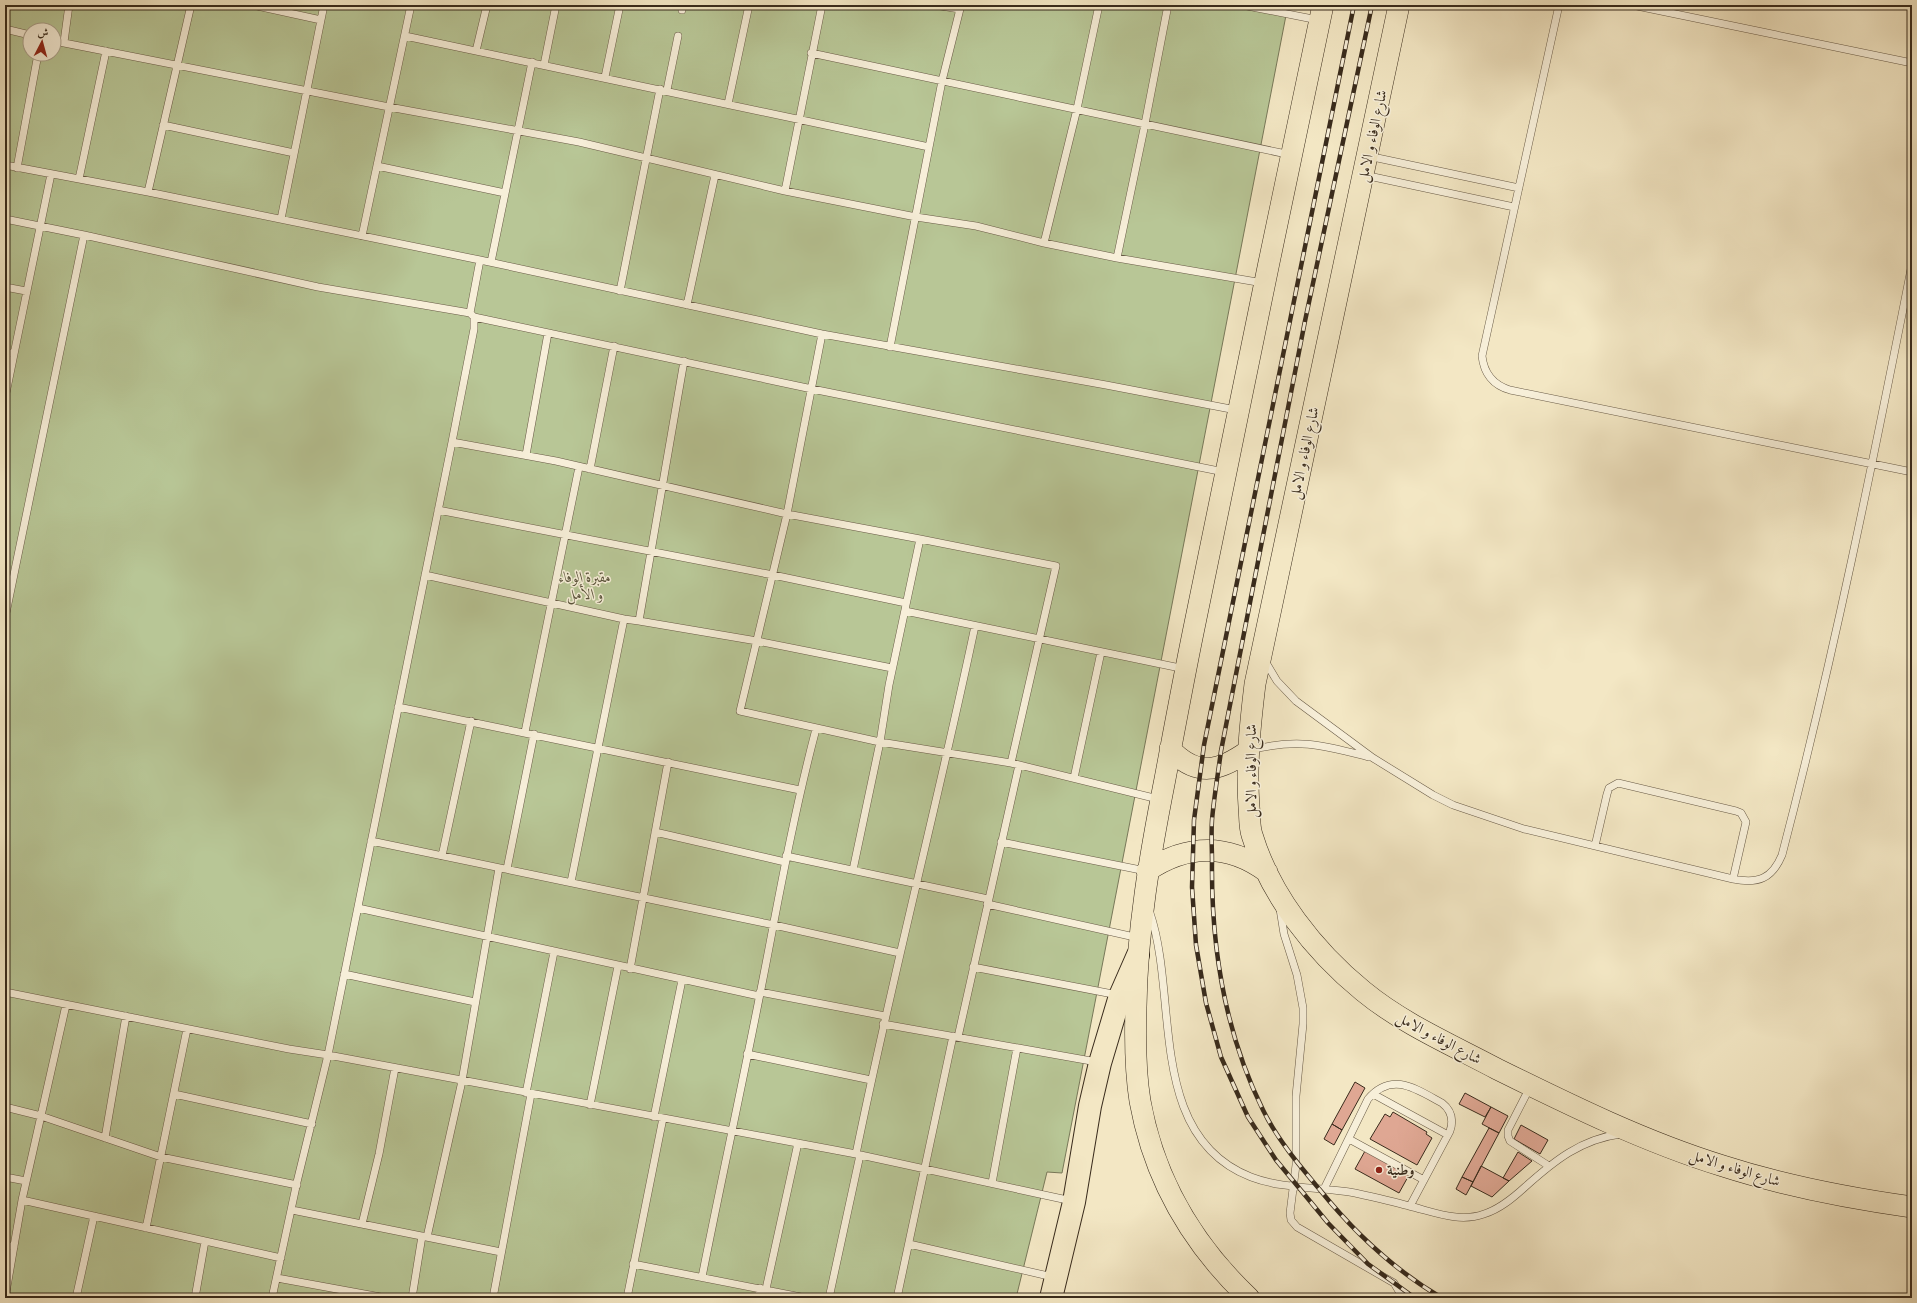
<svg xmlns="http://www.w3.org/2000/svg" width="1917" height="1303" viewBox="0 0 1917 1303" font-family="Alegreya,Amiri,serif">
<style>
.green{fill:#b8c696;stroke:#787859;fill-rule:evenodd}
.building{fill:#dfa793;stroke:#392b1c}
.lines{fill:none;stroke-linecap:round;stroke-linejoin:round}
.service-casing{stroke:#685a46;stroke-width:8}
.primary-casing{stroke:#392b1c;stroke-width:22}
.trunk-casing{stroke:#392b1c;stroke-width:24}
.service{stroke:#f7efd9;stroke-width:7}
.primary{stroke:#f3e7c4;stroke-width:21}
.trunk{stroke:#f3e7c4;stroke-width:22}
.rail-casing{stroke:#392b1c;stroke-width:4.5}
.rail{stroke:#f7efd9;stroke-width:3;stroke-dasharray:9;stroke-linecap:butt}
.poi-dot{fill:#8f2418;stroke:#f7efd9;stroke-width:1.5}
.labels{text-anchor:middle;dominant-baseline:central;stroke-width:3;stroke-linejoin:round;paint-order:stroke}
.street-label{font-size:15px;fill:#392b1c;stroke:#f7efd9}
.park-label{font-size:15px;font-style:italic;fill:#59523a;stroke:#f7efd9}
.poi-label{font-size:15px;font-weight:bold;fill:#392b1c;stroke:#f7efd9;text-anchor:start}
</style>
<rect width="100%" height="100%" fill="#f3e7c4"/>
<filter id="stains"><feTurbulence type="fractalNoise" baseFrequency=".005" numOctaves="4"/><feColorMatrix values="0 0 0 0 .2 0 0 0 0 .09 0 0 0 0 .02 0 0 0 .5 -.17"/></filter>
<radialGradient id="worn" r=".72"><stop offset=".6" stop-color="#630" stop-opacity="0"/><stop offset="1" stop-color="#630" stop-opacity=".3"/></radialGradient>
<path class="green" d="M5,5H1288L1062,1173L1047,1172L1016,1298H5ZM30,30H54V54H30Z"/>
<path class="building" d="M1355,1082L1365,1088L1342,1130L1332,1124Z
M1465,1093L1491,1107L1485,1117L1459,1104Z
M1491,1107L1508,1116L1499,1133L1482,1124Z
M1393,1112L1427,1132L1426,1134L1432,1138L1417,1165L1370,1139L1385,1114L1390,1117Z
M1332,1124L1342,1130L1334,1145L1324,1139Z
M1521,1125L1548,1140L1540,1154L1514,1139Z
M1489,1128L1499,1133L1473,1182L1462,1177Z
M1365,1151L1409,1175L1399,1193L1355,1169Z
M1518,1152L1532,1161L1509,1181L1503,1178Z
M1481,1166L1509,1181L1492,1197L1471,1186Z
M1462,1177L1473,1182L1466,1195L1456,1189Z"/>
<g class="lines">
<g class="service-casing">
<path id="service" d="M252,5L321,20
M1242,5L1318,20
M1559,5L1482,356C1484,374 1493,385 1510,390L1912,472
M1632,5L1912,63
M682,10L683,5
M5,29L30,35
M405,36L929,147
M54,41L389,107L579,142L785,191L916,217L976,226L1044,243L1117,258L1263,283
M64,42L69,5
M476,51L487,5
M811,53L1291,155
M544,65L556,5
M605,77L620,5
M667,90L678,36
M728,104L749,5
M163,125L294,153
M1368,156L1519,188
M5,165L148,192L480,260L822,334L1106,385L1236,410
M377,166L505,193
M17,168L38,54
M1364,175L1514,207
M79,179L106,51
M785,191L822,5
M148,192L191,5
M5,219L84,235L5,618
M281,219L324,5
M84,235L318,287L470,313
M362,236L411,5
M1044,243L1077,109L1099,5
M1117,258L1145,124L1168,5
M491,262L532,62
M5,287L26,291
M620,291L660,89
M687,305L715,175
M474,317L812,389L1224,472
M822,334L787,514L920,539L889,685L880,742L1011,763L1158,799
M890,347L942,81L960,9L934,5
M5,352L14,354
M5,398L51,174
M452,442L556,461L787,514L740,711L880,742L853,870
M526,455L548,333
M590,469L614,346
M438,510L773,575L906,603
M920,539L1056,566L1011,763
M425,575L624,619
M905,611L1185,669
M639,621L757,641L892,668
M1265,661L1277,681L1296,701L1373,758L1433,795L1453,805L1524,829L1733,879C1758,884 1772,879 1782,855C1833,660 1873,462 1912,264
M398,707L800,790
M525,732L579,467
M1250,750C1299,738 1322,745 1369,757
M1074,778L1101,652
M655,832L785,862
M371,841L774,925L900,953
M1001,842L1146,871
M1595,846L1607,794L1609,788L1618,783L1736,811L1741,813L1746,822L1733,879
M442,856L471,721
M786,856L988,899
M507,869L534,734
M571,882L624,619L639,621L684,361
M987,904L1139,938
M358,908L759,996
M1280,909L1284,934L1297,975L1303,1008V1024L1296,1096V1165L1290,1213L1291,1220L1297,1227L1394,1283L1403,1298
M1150,913C1179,998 1146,1136 1251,1177C1282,1189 1321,1187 1355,1193C1373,1197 1391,1201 1409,1206C1434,1212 1459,1223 1484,1214C1500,1209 1513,1198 1525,1187C1554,1161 1581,1139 1621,1134
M973,967L1118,995
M630,969L668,762
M344,974L475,1002
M5,992L289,1049L328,1055L856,1154L1072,1201
M760,992L885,1016
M883,1024L1097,1062
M958,1037L1019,765
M747,1054L871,1080
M1530,1087L1508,1130V1136L1510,1141L1549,1166
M526,1093L554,952
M174,1094L312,1124
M1373,1094L1448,1135
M590,1105L618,966
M5,1107L41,1116L161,1157L297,1185
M654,1117L682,980
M105,1138L126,1016
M1349,1139L1424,1180
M856,1154C892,977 938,802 975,626
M5,1177L26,1181
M992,1183L1017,1048
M1324,1189L1368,1099C1392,1071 1416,1089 1442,1103C1451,1110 1454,1119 1450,1131L1410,1206
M22,1200L66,1005
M292,1210L501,1252
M362,1224L379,1154L395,1068
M146,1228L187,1029
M427,1237L462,1081L499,868
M909,1244L1053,1277
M5,1245L14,1247
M633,1264L806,1298
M702,1277C724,1167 748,1058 769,948C783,874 797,801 816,729
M277,1278L386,1298
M766,1289L798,1143
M5,1298L22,1200L281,1258
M76,1298L94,1216
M195,1298L205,1241
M272,1298L297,1182L328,1055L452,442L474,329V317L470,313L480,260
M412,1298L422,1236
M493,1298L531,1094
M627,1298L663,1118
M758,1298L760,1288
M829,1298L860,1155
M897,1298L953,1036"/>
</g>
<g class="primary-casing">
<path id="primary" d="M1399,5L1255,684C1250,725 1246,765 1249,807C1250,816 1249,826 1252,835C1270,895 1314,951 1363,991C1403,1024 1452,1045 1497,1069C1570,1105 1645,1142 1723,1166C1785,1186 1848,1198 1912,1207
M1170,749C1197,778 1220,771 1248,751
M1147,871C1187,844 1228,843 1267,872
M1249,1298C1192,1244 1154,1179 1140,1101C1135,1070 1135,1038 1136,1007C1137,930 1150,855 1165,779C1174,731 1183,682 1193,633C1235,424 1279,214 1323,5"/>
</g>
<g class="trunk-casing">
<path id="trunk" d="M1051,1298L1074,1202L1090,1106L1100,1063L1120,996L1138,955"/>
</g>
<use href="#service" class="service"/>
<use href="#primary" class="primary"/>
<use href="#trunk" class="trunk"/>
<g class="rail-casing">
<path id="rail" d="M1354,5L1204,745L1194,820L1192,887L1196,945L1206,1003L1221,1057L1248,1117L1276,1160L1328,1223L1368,1264L1415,1298
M1372,5L1305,321L1221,751C1218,774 1214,797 1212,820C1211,834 1212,848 1212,861C1211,947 1225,1033 1263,1110C1277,1139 1299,1165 1320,1190C1354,1232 1394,1270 1442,1298"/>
</g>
<use href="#rail" class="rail"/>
</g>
<circle class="poi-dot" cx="1379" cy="1170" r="4"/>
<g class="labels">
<g class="street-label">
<text transform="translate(1372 136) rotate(-78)">شارع الوفاء و الامل</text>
<text transform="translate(1304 453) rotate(-78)">شارع الوفاء و الامل</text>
<text transform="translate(1251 771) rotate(-90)">شارع الوفاء و الامل</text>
<text transform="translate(1439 1038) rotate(28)">شارع الوفاء و الامل</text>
<text transform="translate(1735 1168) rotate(17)">شارع الوفاء و الامل</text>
</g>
<g class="park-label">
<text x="585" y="577">مقبرة الوفاء<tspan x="585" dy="17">و الأمل</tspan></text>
</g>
<g class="poi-label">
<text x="1387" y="1170">وطنية</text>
</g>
</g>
<rect width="1917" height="1303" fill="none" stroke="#f3e7c4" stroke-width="20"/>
<rect x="6" y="6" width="1905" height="1291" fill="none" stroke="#392b1c" stroke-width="2"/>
<rect x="10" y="10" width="1897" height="1283" fill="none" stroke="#392b1c"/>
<g transform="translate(42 42) rotate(6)"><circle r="19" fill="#f7efd9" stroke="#aba18d"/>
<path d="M0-3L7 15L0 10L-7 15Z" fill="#8f2418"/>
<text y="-6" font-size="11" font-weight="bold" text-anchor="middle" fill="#392b1c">ش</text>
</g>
<rect width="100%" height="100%" filter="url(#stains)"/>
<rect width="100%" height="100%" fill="url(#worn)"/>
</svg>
